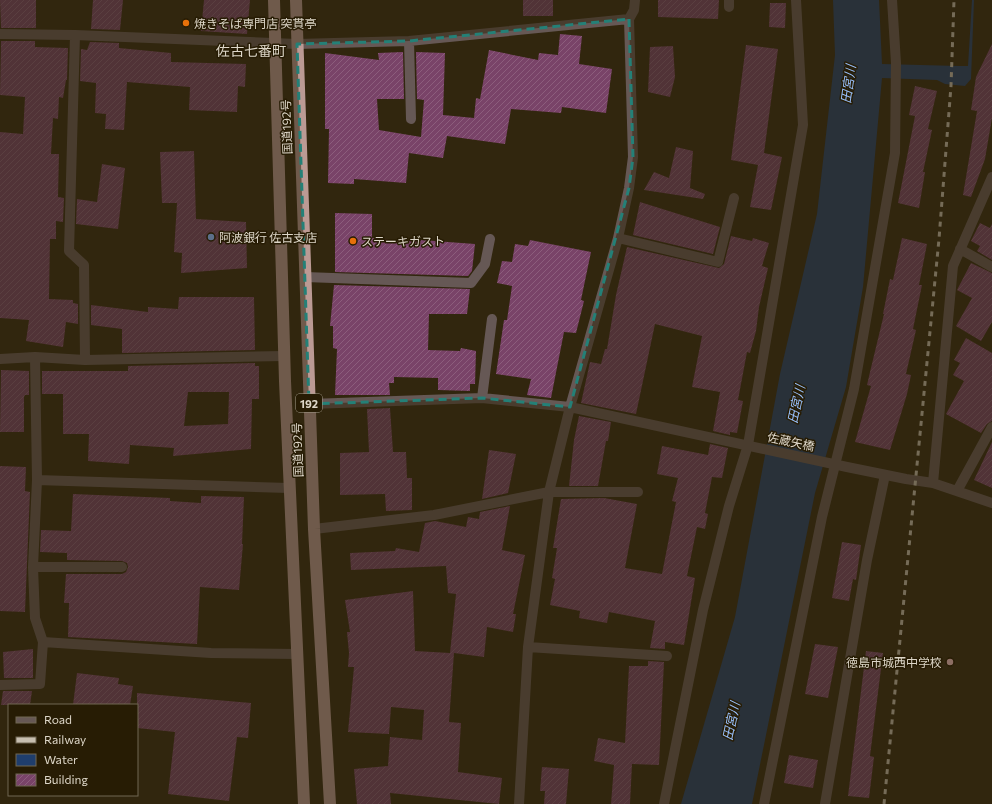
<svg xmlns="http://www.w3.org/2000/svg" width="992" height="804" viewBox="0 0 992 804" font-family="Commissioner,'Noto Sans JP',sans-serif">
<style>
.water{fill:#1f3e6d}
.building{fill:url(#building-hatch);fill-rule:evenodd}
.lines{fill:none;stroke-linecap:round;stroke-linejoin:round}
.minor{stroke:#665855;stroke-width:10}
.highway{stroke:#bb9a94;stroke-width:12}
.rail{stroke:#c7bfb0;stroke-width:3;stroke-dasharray:5 5;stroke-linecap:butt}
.marked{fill:none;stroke:#248077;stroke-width:3;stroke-dasharray:8 5;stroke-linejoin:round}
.food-dot{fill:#e8710a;stroke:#271c04;stroke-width:1.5}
.service-dot{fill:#5c6f8a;stroke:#271c04;stroke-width:1.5}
.education-dot{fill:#8d6e63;stroke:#271c04;stroke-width:1.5}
.labels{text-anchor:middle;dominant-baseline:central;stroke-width:3;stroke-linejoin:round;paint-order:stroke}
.shield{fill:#271c04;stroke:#a69e8d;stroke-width:1}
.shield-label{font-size:11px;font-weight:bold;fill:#ddd6c8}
.poi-label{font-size:12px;fill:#ddd6c8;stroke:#271c04;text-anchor:start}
.street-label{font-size:12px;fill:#ddd6c8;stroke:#271c04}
.water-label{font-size:13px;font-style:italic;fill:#98c0fc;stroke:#271c04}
.quarter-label{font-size:14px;fill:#ddd6c8;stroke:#271c04}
</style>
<defs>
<pattern id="building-hatch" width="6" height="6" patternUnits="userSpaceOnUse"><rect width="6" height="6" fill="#794368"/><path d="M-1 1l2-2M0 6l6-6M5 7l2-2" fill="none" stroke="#8c5d7c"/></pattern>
</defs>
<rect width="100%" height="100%" fill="#31260e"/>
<path class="water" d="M833,0H879L882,64L959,66H968L972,0H974L971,79L965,86L945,84L937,80L882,78L863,287L846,387L815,493L752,804H681L735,617L780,374L817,214L835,55Z"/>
<path class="building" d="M0,0H36V28H1Z
M93,0H123L120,30L91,29Z
M204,0H250L247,34L201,31Z
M523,0H553V16H523Z
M658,0H719L718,19L658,17Z
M770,3H786L785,28L769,27Z
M560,34L582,36L579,64L612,69L606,113L562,107L561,113L511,109L505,144L447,136L443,158L409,153L406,183L354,179V184L328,183L329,129H325V53L379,60L378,53L403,52L404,99H377L379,130L421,137L424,100L417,99L416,52L445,53L443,115L474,118L476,98L480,99L489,50L538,60L539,53L558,55Z
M1,41H35V47L68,48L67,80H66L63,98L59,97L58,119L53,118L51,154H59L58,197L64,198L63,222L56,221V239H50L49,299L73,300V303L78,304V324L66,322L63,347L26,341L29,320L0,318V132L23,134L25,97L0,95Z
M90,42L119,43V48L171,53V62L246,64L245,87L238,86L237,112L189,110L190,87L127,82L124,130L105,129L106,114L95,113L96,83L80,81L81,49L87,50Z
M992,44V118L985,159L971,197L963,195L977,111L971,110L976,77Z
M746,45L778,49L764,153L782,157L771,210L750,207L758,165L731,160Z
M673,46L675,77L670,97L648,92L650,47Z
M915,86L937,91L928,129L932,130L923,172H925L919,208L898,203L915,116L909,115Z
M676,147L693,151L690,188L705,194L703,199L644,190L654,172L669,178Z
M194,151L196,219L246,222L247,268L181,273L182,253L174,252L177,203H162L160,152Z
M102,164L125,168L118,229L76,224L77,199L97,202Z
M640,202L720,227L713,254L633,235Z
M335,213L372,214V238L406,242V240L421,241V240L475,244L472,271L468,276L335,272Z
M980,223L990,228L992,224V260L977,251L980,246L971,241Z
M731,236L752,241L753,238L769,243L762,266L768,268L759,307L756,331L750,353L747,352L738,400L743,401L737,433L730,432V435L713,431L720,392L692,387L702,336L655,324L636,414L581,403L590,362L601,364L605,349H607L616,295L627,247L719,268L724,264Z
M902,238L927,244L919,285H922L913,329L916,330L906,374L911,375L907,394L890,450L855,442L871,386L867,385L870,372L884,314H883L890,279L893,280Z
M530,240L591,252L581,300L584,301L576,333L564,332L551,398L527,395L531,379L496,374L504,320H507L512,286L497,283L502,261L512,262L515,244L528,246Z
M971,263L992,273V322L981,341L956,326L972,298L957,290Z
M334,285L470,289L467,314H429L428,350L460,351L461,348L476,351L475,384H470V391L438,390V378L394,377V383H389L390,395H335L337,349L333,348V326H330Z
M179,297H254L255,350L122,353V329L91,325V305L148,312V307L178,309Z
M966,338L992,353V421L987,424L981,433L946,414L964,381L953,375L960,363L954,360Z
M255,363V366H259V399H252L251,449L173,456L174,448L130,445L129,464L88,461L89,434H63V394H42V371H128V366ZM188,392H229L228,424L184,426Z
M1,370L29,371V395H25L24,397V432H0Z
M390,408L393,452H406L407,478H412V510L386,511L385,494L340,495V453L369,452L367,409Z
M579,416L611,422L608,441H606L598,486H569L574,440Z
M992,442V488L974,480Z
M710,444L728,448L722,478L712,477L705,513L708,514L705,529L697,527L687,576L695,578L684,645L665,642V649L650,648L655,621L609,612L607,623L579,618L580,611L550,605L555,579L552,578L557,548H553L561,499L604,498L637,504L625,568L662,574L676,502L672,501L678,478L657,474L662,446L708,455Z
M489,450L516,454L508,493L482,499Z
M0,466L26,467L25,491L30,492L25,612L0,611Z
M73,494L170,498V501L201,503V496L244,497L242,544H243L239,590L200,587L197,644L68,637L69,603H64L66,574H122L126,572L128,567L127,563L122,561L67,560V553L40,552L41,530L71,531Z
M510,506L502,550L525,555L513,614H516L513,632L487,627L484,657L454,653L449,722L461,723L458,772L502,778L499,804L390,793L391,804H357L354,769L388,766L390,737L422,740L424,710L391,707L389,734L348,732L354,667H348L349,653L347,632H350L345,600L413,591L415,651L450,653L456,594L448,593L446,566L351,570L350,553L395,551L396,548L419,552L425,523L435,521L466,527L468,517L479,519L480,512Z
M842,542L861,545L856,580L853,579L849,601L832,598Z
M815,644L838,647L828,698L805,694Z
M33,649V678H4L3,652Z
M866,651L883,653L870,756L874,757L869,798L848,796Z
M648,661L664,662L659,765L632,764L630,804H611L614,765L594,761L598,738L625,743L629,666H648Z
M77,673L119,678L118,684L133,686L130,705H73Z
M3,691H32L30,705H1Z
M137,693L251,703L248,738L237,737L229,801L168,794L175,732L137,728Z
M789,755L818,760L813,788L784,783Z
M542,767L569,769L566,804H544L545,791H540Z"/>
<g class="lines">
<path class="minor" d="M729,7V0
M0,34L75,35L297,44L409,41L629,19
M75,35L69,251L84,265L85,360
M409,41L411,119
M618,238L718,262L734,198
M960,249L992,267
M305,277L471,283L485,264L490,239
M35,357L37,480L33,567L35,618L43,642
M0,359L35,357L85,360L284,356
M482,398L492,319
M310,404L482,398L570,407L847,467L906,479L933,483L992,503
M37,480L289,488
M933,483L953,266L992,177
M957,491L992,427
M314,529L434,515L549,492H638
M33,567H122
M528,647L667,656
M0,685L40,684L43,642L211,653L297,654
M519,804L528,647L549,492L570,407L618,238L629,188L633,157L629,19L634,10L635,0
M664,804L703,610L729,506L748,445L803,125L796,0
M764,804L822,517L854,389L895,153L896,63L892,0
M825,804L867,560L885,475"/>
<path class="highway" d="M274,0L285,381L304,804
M296,0L314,529L330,804"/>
<path class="rail" d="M884,804L939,239L951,86L954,0"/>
</g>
<path d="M0 0H992V804H0ZM629,19L633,157L629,188L570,407L482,398L309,404L297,44L409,41Z" fill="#31260e" fill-opacity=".55" fill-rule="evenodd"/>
<path class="marked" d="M629,19L633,157L629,188L570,407L482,398L309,404L297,44L409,41Z"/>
<g class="food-dot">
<circle cx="186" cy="23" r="4"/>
<circle cx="353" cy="241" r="4"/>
</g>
<circle class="service-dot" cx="211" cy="237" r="4"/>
<circle class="education-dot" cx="950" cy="662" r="4"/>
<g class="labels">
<rect class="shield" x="296" y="394" width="26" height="18" rx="3"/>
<g class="shield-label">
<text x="309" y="403">192</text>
</g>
<g class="poi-label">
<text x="194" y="23">焼きそば専門店 突貫亭</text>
<text x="219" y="237">阿波銀行 佐古支店</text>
<text x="361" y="241">ステーキガスト</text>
<text x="942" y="662" text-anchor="end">徳島市城西中学校</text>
</g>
<g class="street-label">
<text transform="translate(286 127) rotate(-92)">国道192号</text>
<text transform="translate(791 441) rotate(12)">佐蔵矢橋</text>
<text transform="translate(297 450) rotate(-92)">国道192号</text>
</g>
<g class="water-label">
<text transform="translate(848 84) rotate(-82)">田宮川</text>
<text transform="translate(796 404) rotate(-78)">田宮川</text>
<text transform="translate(731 721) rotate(-78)">田宮川</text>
</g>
<g class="quarter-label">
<text x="251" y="50">佐古七番町</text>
</g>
</g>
<rect x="8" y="704" width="130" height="92" fill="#271c04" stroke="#706652"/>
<rect x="16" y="717" width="20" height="6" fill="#665855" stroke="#706652"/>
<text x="44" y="724" font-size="12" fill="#ddd6c8">Road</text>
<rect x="16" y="737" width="20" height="6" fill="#c7bfb0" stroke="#706652"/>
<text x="44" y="744" font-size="12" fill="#ddd6c8">Railway</text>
<rect x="16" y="754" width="20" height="12" fill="#1f3e6d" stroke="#706652"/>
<text x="44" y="764" font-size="12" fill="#ddd6c8">Water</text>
<rect x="16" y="774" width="20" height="12" fill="url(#building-hatch)" stroke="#706652"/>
<text x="44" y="784" font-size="12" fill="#ddd6c8">Building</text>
</svg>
